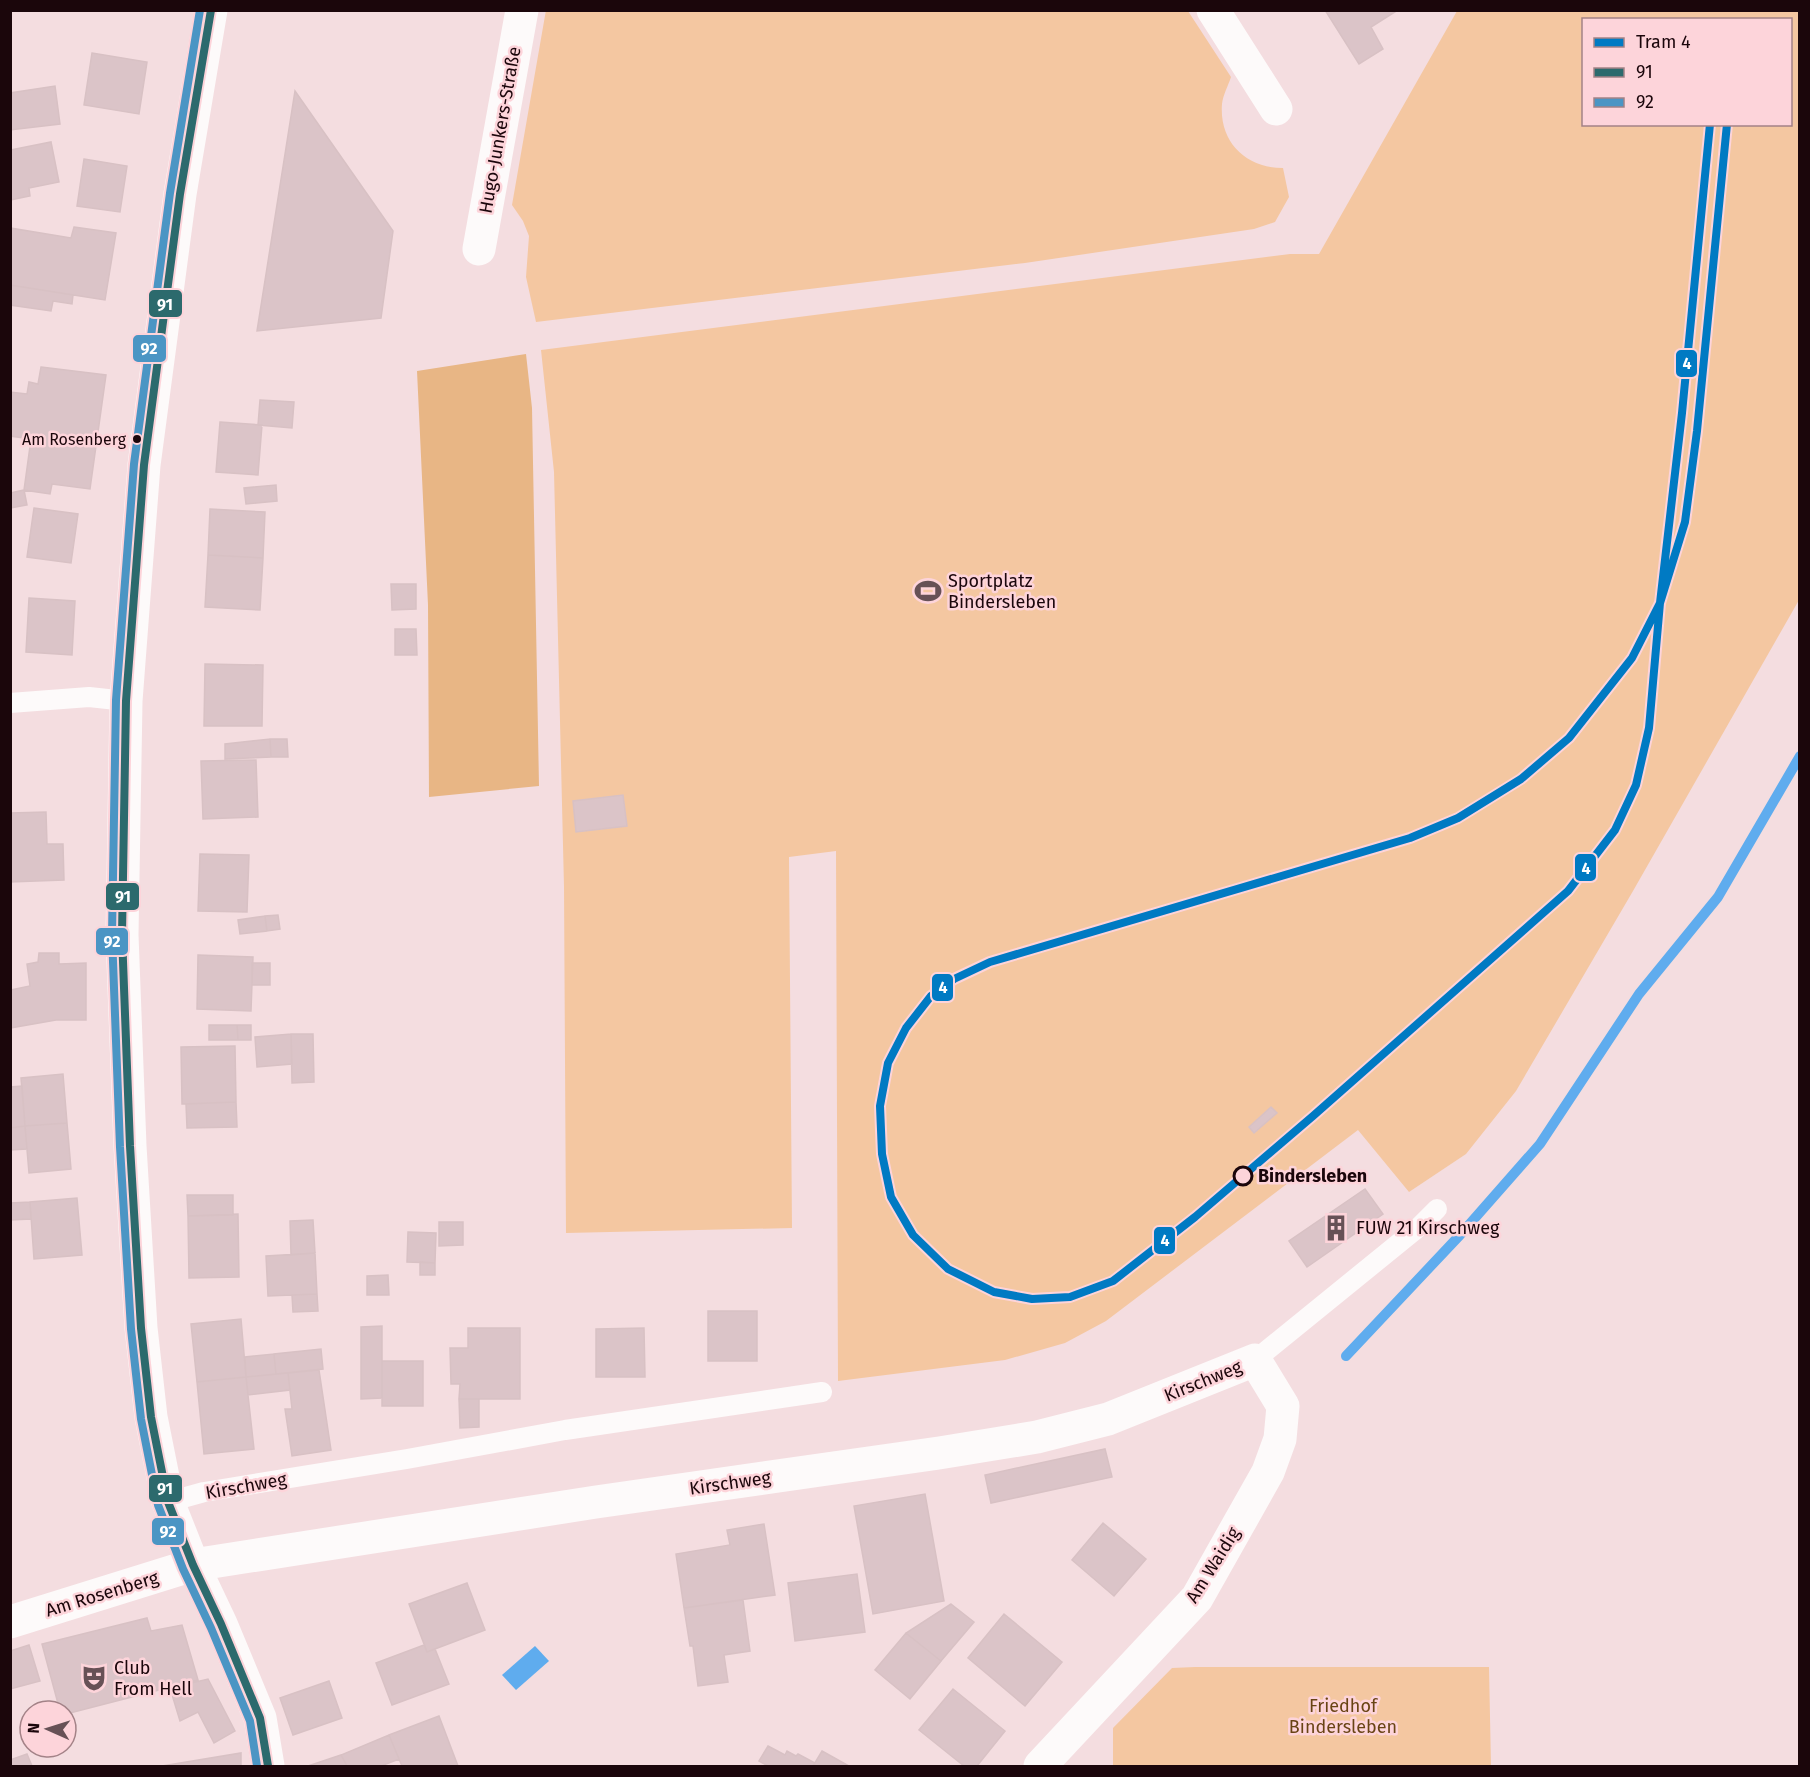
<svg xmlns="http://www.w3.org/2000/svg" width="1810" height="1777" viewBox="0 0 1810 1777" font-family="'Fira Sans',sans-serif">
<style>
.green{fill:#f4c7a1;fill-rule:evenodd}
.forest{fill:#e8b685}
.water{fill:#5facee}
.lines{fill:none;stroke-linecap:round;stroke-linejoin:round}
.stream{stroke:#5facee;stroke-width:10}
.building{fill:#dbc4c8;stroke:#d8c1c4;stroke-width:1.5}
.lane{stroke:#fdfafa;stroke-width:20}
.street{stroke:#fdfafa;stroke-width:33}
.secondary{stroke:#fdfafa;stroke-width:33}
.bus-1-casing{stroke:#fdd4da;stroke-width:12}
.bus-2-casing{stroke:#fdd4da;stroke-width:12}
.bus-1{stroke:#2c6a6d;stroke-width:8}
.bus-2{stroke:#4b95c4;stroke-width:8}
.tram-1-casing{stroke:#fdd4da;stroke-width:12}
.tram-1{stroke:#007ac3;stroke-width:8}
.bus-dot{fill:#1b060b;stroke:#fdd4da;stroke-width:2}
.stop-dot{fill:#fdd4da;stroke:#1b060b;stroke-width:3}
.labels{text-anchor:middle;dominant-baseline:central;stroke-width:5;stroke-linejoin:round;paint-order:stroke}
.bus-label{font-size:16px;fill:#1b060b;stroke:#fdd4da;text-anchor:end}
.street-label{font-size:18px;fill:#1b060b;stroke:#fdd4da}
.poi-label{font-size:18px;fill:#1b060b;stroke:#fdd4da;text-anchor:start}
.stop-label{font-size:18px;font-weight:bold;fill:#1b060b;stroke:#fdd4da;text-anchor:start}
.park-label{font-size:18px;fill:#694414;stroke:#fdd4da}
.line-badge{stroke:#fdd4da;stroke-width:2}
.badge-label{font-size:16px;text-anchor:middle;font-weight:bold;fill:#fff}
</style>
<rect width="100%" height="100%" fill="#f4dde0"/>
<path class="green" d="M546,10L1188,11L1231,77C1228,86 1223,95 1222,104C1219,142 1246,168 1283,168L1289,197L1275,222L1254,229L1025,263L536,322L526,277L529,236L523,221L512,205Z
M1457,11H1799V600L1633,891L1516,1091L1466,1154L1409,1192L1358,1130L1106,1321L1065,1343L1005,1360L838,1381L836,851L789,857L792,1228L566,1233L564,887L554,472L541,350L1290,254H1319ZM1584,20H1790V124H1584Z
M1195,1667H1489L1491,1766H1113V1728L1172,1668Z"/>
<path class="forest" d="M526,354L532,408L539,786L429,797L428,605L417,371Z"/>
<path class="water" d="M535,1646L549,1661L516,1690L502,1675Z"/>
<g class="lines">
<path class="stream" d="M1346,1356L1460,1235L1540,1144L1639,994L1718,897L1800,756"/>
</g>
<path class="building" d="M1325,10H1398L1371,27L1383,49L1359,64Z
M92,53L147,62L139,114L84,105Z
M55,86L60,124L10,130V93Z
M295,91L393,231L381,318L257,331Z
M51,142L59,182L29,188L30,196L10,200V150Z
M84,159L127,166L120,212L77,206Z
M74,227L116,233L105,300L10,285V228L71,238Z
M10,285L73,295L72,304L53,301L51,311L10,305Z
M41,367L106,375L90,489L52,484L50,494L24,490L31,439L10,436V392L27,394L29,382L38,384Z
M260,400L294,402L292,428L258,425Z
M220,422L262,425L258,475L216,472Z
M276,485L277,501L246,504L244,488Z
M24,490L27,505L10,508V493Z
M34,508L78,514L71,563L27,557Z
M210,509L265,512L263,558L208,555Z
M208,555L263,558L260,610L205,607Z
M391,584H416V609L392,610Z
M29,598L75,601L72,655L26,652Z
M395,629H416L417,655H395Z
M205,664L263,665L262,726H204Z
M270,739H287L288,757H271Z
M270,739L271,757L225,759V744Z
M256,760L258,817L203,819L201,761Z
M623,795L627,826L576,832L573,801Z
M46,812L47,844H63L64,880L10,882V813Z
M200,854L249,855L247,912L198,911Z
M278,915L280,929L267,931L265,916Z
M265,916L267,931L240,934L238,920Z
M39,953H59V964L86,963V1020H56L10,1028V990L30,986L27,964L38,962Z
M198,955L253,957L251,1011L197,1009Z
M252,963H270V985H252Z
M209,1025H237L238,1040H209Z
M237,1025H251V1040H238Z
M291,1034L292,1064L257,1067L255,1037Z
M291,1034H313L314,1082L292,1083Z
M235,1046L236,1102L182,1104L181,1047Z
M63,1074L67,1123L25,1126L21,1078Z
M22,1086L25,1126L10,1128V1087Z
M236,1102L237,1127L187,1128L186,1104Z
M1271,1107L1277,1113L1254,1133L1249,1127Z
M67,1123L71,1169L29,1173L25,1126Z
M25,1126L27,1149L10,1150V1128Z
M1365,1189L1383,1214L1307,1267L1289,1241Z
M187,1195H233V1215L188,1216Z
M77,1198L82,1255L34,1259L30,1202Z
M30,1202L31,1219L10,1220V1203Z
M238,1214L239,1277L189,1278L188,1216Z
M313,1220L315,1253L291,1255L290,1221Z
M439,1222H463V1245L439,1246Z
M408,1232L436,1233L435,1263L407,1262Z
M315,1253L317,1294L268,1296L266,1256Z
M420,1262L435,1263V1275H420Z
M388,1275L389,1295H367V1276Z
M317,1294L318,1311L293,1312L292,1295Z
M708,1311H757V1361H708Z
M241,1319L246,1377L197,1382L191,1324Z
M382,1326V1398L361,1399V1327Z
M468,1328H520V1399H459L460,1384H451L450,1348H468Z
M644,1328L645,1377H596V1329Z
M321,1349L323,1369L276,1374L274,1354Z
M274,1354L276,1374L246,1377L245,1357Z
M382,1361H423V1406H382Z
M319,1370L331,1450L292,1456L285,1409H292L288,1373Z
M288,1373L290,1390L248,1395L246,1377Z
M246,1377L254,1449L204,1454L197,1382Z
M459,1399H479V1427L460,1428Z
M1105,1449L1112,1477L991,1503L985,1475Z
M925,1494L944,1601L873,1614L854,1506Z
M1103,1523L1146,1559L1114,1596L1072,1560Z
M764,1524L775,1595L684,1608L676,1554L730,1545L727,1530Z
M857,1574L865,1632L795,1641L788,1583Z
M467,1583L485,1630L427,1652L409,1604Z
M743,1600L750,1651L724,1655L728,1682L698,1686L693,1646H690L684,1608Z
M951,1604L974,1622L941,1661L906,1633Z
M1004,1614L1062,1662L1025,1706L968,1658Z
M147,1618L151,1631L182,1625L198,1680L66,1714V1711H60L42,1644Z
M906,1633L941,1661L910,1699L875,1670Z
M29,1645L40,1681L10,1689V1651Z
M424,1645L427,1652L435,1649L449,1684L392,1705L376,1663Z
M208,1679L235,1731L214,1743L198,1712L180,1721L170,1688Z
M329,1681L342,1718L293,1735L280,1698Z
M953,1689L1005,1731L977,1766H964L919,1730Z
M439,1716L458,1766H402L389,1735Z
M389,1735L399,1759L381,1766H347L341,1755Z
M768,1746L785,1755L787,1751L796,1756L798,1754L815,1763L813,1766H768L759,1761Z
M822,1751L849,1766H813Z
M241,1753V1766H162Z
M27,1754L32,1766H10V1760Z
M341,1755L347,1766H308Z"/>
<g class="lines">
<path class="lane" d="M10,703L89,697L126,701
M1255,1360L1420,1226L1437,1209
M168,1502L204,1492L407,1459L565,1430L822,1392"/>
<path class="street" d="M1213,10L1276,109
M479,249L522,10
M10,1622L193,1565L596,1502L939,1453L1037,1437L1108,1419L1255,1360L1283,1406L1280,1439L1268,1472L1197,1598L1040,1766"/>
<path class="secondary" d="M211,10L180,194L144,465L126,701L122,935L130,1146L141,1328L151,1417L168,1502L193,1565L221,1624L260,1718L268,1766"/>
<g class="bus-1-casing">
<path id="bus-1" d="M211,10L180,194L144,465L126,701L122,935L130,1146L141,1328L151,1417L168,1502L193,1565L221,1624L260,1718L268,1766"/>
</g>
<g class="bus-2-casing">
<path id="bus-2" d="M200,10L170,193L134,464L116,700L112,935L120,1147L131,1329L141,1419L158,1505L183,1569L211,1628L250,1721L257,1766"/>
</g>
<use href="#bus-1" class="bus-1"/>
<use href="#bus-2" class="bus-2"/>
<g class="tram-1-casing">
<path id="tram-1" d="M1660,603L1649,728L1636,785L1615,830L1568,891L1313,1116L1195,1217L1113,1281L1070,1297L1032,1299L994,1292L948,1269L913,1235L891,1197L882,1154L880,1106L888,1063L906,1028L931,996L954,979L990,962L1410,838L1458,818L1521,779L1569,738L1632,658Z
M1660,603L1682,413L1710,124
M1660,603L1685,522L1697,431L1727,124"/>
</g>
<use href="#tram-1" class="tram-1"/>
</g>
<defs>
<g id="stadium-bare" transform="scale(2.07)"><path d="M0-5a6.5 5 0 1 0 0 10a6.5 5 0 1 0 0-10ZM-3.5-1.8h7v3.6h-7Z" fill="#675156" stroke="#fdd4da" stroke-width="2.5" paint-order="stroke"/></g>
<g id="building-bare" transform="scale(2.07)"><path d="M-4-6H4V6H1V3H-1V6H-4ZM-2.5-4.3h1.7v1.8h-1.7ZM.8-4.3h1.7v1.8H.8ZM-2.5-1h1.7V.8h-1.7ZM.8-1h1.7V.8H.8Z" fill="#675156" stroke="#fdd4da" stroke-width="2.5" paint-order="stroke"/></g>
<g id="theatre-bare" transform="scale(2.07)"><path d="M-5-5.5Q0-4 5-5.5V0Q5 5 0 6Q-5 5-5 0ZM-3.3-2.5H-1v1.5H-3.3ZM1-2.5H3.3v1.5H1ZM-2.8 1Q0 5.5 2.8 1Z" fill="#675156" stroke="#fdd4da" stroke-width="2.5" paint-order="stroke"/></g>
</defs>
<g fill-rule="evenodd">
<use href="#stadium-bare" x="928" y="591"/>
<use href="#building-bare" x="1336" y="1228"/>
<use href="#theatre-bare" x="94" y="1678"/>
</g>
<circle class="bus-dot" cx="137" cy="439" r="5"/>
<circle class="stop-dot" cx="1243" cy="1176" r="9"/>
<g class="labels">
<g class="bus-label">
<text x="126" y="439">Am Rosenberg</text>
</g>
<g class="street-label">
<text transform="translate(500 130) rotate(-80)">Hugo-Junkers-Straße</text>
<text transform="translate(1203 1381) rotate(-22)">Kirschweg</text>
<text transform="translate(730 1483) rotate(-8)">Kirschweg</text>
<text transform="translate(246 1486) rotate(-10)">Kirschweg</text>
<text transform="translate(1213 1565) rotate(-58)">Am Waidig</text>
<text transform="translate(102 1594) rotate(-17)">Am Rosenberg</text>
</g>
<g class="poi-label">
<text x="948" y="581">Sportplatz<tspan x="948" dy="21">Bindersleben</tspan></text>
<text x="1356" y="1228">FUW 21 Kirschweg</text>
<text x="114" y="1668">Club<tspan x="114" dy="21">From Hell</tspan></text>
</g>
<g class="stop-label">
<text x="1258" y="1176">Bindersleben</text>
</g>
<g class="park-label">
<text x="1343" y="1706">Friedhof<tspan x="1343" dy="21">Bindersleben</tspan></text>
</g>
</g>
<g class="line-badge">
<rect x="148" y="289" width="35" height="29" rx="6" fill="#2c6a6d"/>
<rect x="132" y="334" width="35" height="29" rx="6" fill="#4b95c4"/>
<rect x="1675" y="349" width="23" height="29" rx="6" fill="#007ac3"/>
<rect x="1574" y="853" width="23" height="29" rx="6" fill="#007ac3"/>
<rect x="105" y="882" width="35" height="29" rx="6" fill="#2c6a6d"/>
<rect x="95" y="927" width="34" height="29" rx="6" fill="#4b95c4"/>
<rect x="931" y="973" width="23" height="29" rx="6" fill="#007ac3"/>
<rect x="1153" y="1226" width="23" height="29" rx="6" fill="#007ac3"/>
<rect x="148" y="1474" width="35" height="29" rx="6" fill="#2c6a6d"/>
<rect x="151" y="1517" width="34" height="29" rx="6" fill="#4b95c4"/>
</g>
<g class="badge-label">
<text x="165" y="310">91</text>
<text x="149" y="354">92</text>
<text x="1687" y="369">4</text>
<text x="1586" y="874">4</text>
<text x="123" y="902">91</text>
<text x="112" y="947">92</text>
<text x="943" y="993">4</text>
<text x="1165" y="1246">4</text>
<text x="165" y="1494">91</text>
<text x="168" y="1537">92</text>
</g>
<rect width="1810" height="1777" fill="none" stroke="#1b060b" stroke-width="24"/>
<rect x="1582" y="18" width="210" height="108" fill="#fdd4da" stroke="#a38287" stroke-width="1.5"/>
<rect x="1594" y="38" width="30" height="9" fill="#007ac3" stroke="#a38287" stroke-width="1.5"/>
<text x="1636" y="48" font-size="18" fill="#1b060b">Tram 4</text>
<rect x="1594" y="68" width="30" height="9" fill="#2c6a6d" stroke="#a38287" stroke-width="1.5"/>
<text x="1636" y="78" font-size="18" fill="#1b060b">91</text>
<rect x="1594" y="98" width="30" height="9" fill="#4b95c4" stroke="#a38287" stroke-width="1.5"/>
<text x="1636" y="108" font-size="18" fill="#1b060b">92</text>
<g transform="translate(48 1729) rotate(273)"><circle r="28" fill="#fdd4da" stroke="#a38287" stroke-width="1.5"/>
<path d="M0-4.5L10 22L0 15L-10 22Z" fill="#675156"/>
<text y="-9" font-size="16" font-weight="bold" text-anchor="middle" fill="#1b060b">N</text>
</g>
</svg>
